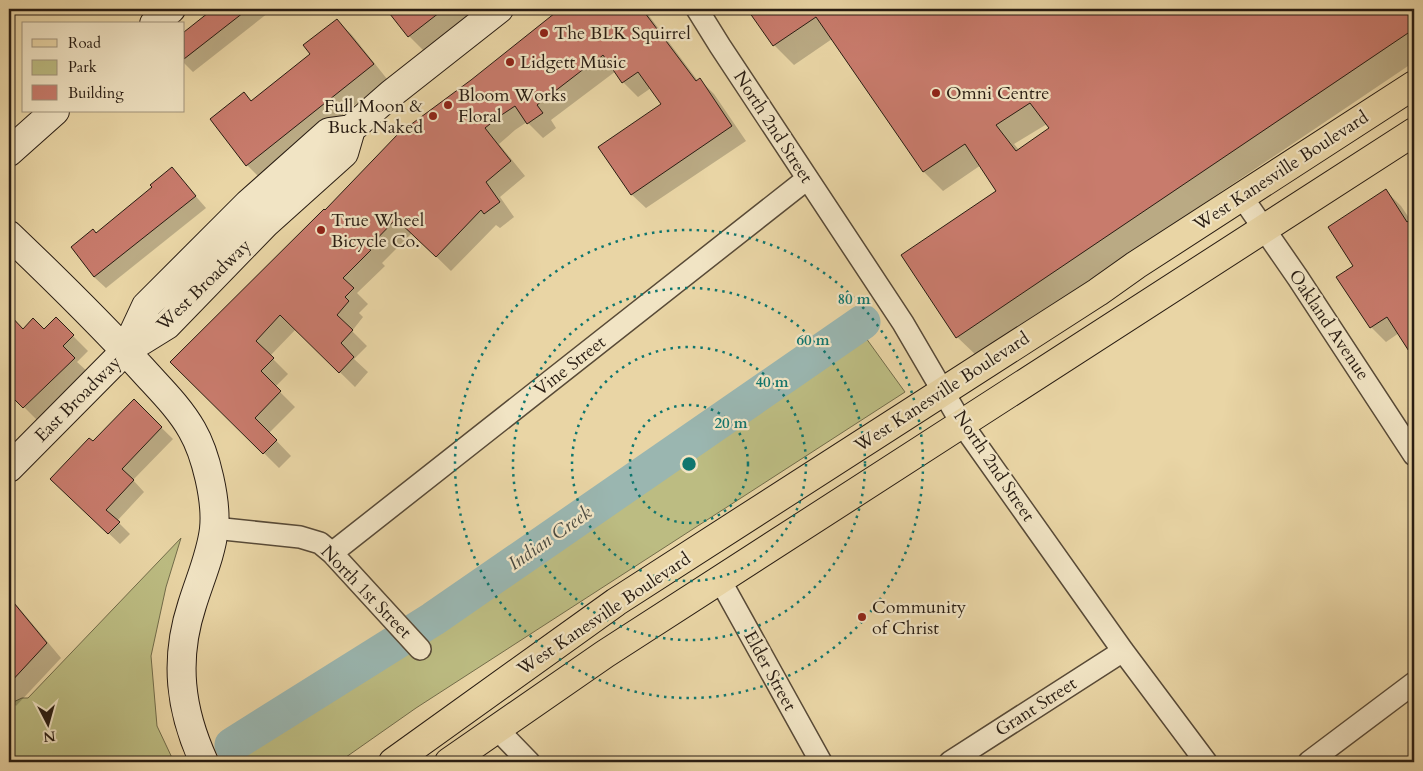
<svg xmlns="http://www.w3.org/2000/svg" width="1423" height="771" viewBox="0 0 1423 771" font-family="Cardo,serif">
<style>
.green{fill:#bcbc82;stroke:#726c4a}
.shadow{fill:#0003;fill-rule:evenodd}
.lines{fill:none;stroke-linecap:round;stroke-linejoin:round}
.river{stroke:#9ab6b0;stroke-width:35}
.building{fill:#c87b6c;stroke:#281c12;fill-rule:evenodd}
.minor-casing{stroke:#584a37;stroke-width:24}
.secondary-casing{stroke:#281c12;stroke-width:30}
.primary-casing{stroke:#281c12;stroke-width:30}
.minor{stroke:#f1e4c4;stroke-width:21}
.secondary{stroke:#f1e4c4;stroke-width:28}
.primary{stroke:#e9d5a5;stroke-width:28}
.ring{fill:none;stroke:#0f766e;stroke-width:2.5;stroke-dasharray:2.5 5}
.poi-dot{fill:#8f2418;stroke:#f1e4c4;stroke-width:2}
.labels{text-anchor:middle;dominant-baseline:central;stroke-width:4.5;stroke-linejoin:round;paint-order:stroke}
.poi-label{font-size:18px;fill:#281c12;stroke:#f1e4c4;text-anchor:start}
.street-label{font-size:18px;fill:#281c12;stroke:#f1e4c4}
.water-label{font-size:19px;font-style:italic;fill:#4a4a41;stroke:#f1e4c4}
.centre{fill:#0f766e;stroke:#f1e4c4;stroke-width:2.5}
.ring-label{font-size:15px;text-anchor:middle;font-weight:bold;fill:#0f766e;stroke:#f1e4c4;stroke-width:4.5;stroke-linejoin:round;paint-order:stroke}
</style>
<rect width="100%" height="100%" fill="#e9d5a5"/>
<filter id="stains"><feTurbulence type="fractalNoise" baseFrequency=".004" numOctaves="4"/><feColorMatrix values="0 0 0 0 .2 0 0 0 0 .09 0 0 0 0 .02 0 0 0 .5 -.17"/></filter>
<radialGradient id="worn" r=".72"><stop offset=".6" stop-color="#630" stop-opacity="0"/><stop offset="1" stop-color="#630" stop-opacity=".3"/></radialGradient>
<path class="green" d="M850,316L905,392L416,708L339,762H236L225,739L395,650Z
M181,538L166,587L151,656L157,726L174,762H9V704L22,698H28Z"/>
<path class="shadow" d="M215,9H273L193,72L184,63V34Z
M387,9H477L424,51L409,36Z
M562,9H644L698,81L700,80L714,94L746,141L646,208L631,194L663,105L651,88L638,97L623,82L616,71L551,120L556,128L543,138L527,122L515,130L499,144L525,176L500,197L514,217L500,228L496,225L451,271L412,233L382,263L385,266L357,293L368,304L359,313L363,317L352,331L367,346L354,359L368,372L355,387L296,329L270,356L288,374L275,387L295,407L269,433L291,456L279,468L172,362L325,211L472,81Z
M749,9H1414V62L977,356L957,337L997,192L981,165L943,191L924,172L832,39L794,65L774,45ZM1047,124L1050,129L1019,150L1014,144Z
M337,21L352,35L387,79L262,180L247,165L252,102L312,54Z
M172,169L206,208L106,288L94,277L72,247L96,234L154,187Z
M1386,191L1401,206L1411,221L1414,219V357L1399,333L1386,342L1371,327L1338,277L1355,266Z
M9,316L23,330L44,331L56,319L88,351L77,362L89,373L39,422L9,392Z
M134,401L173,439L133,480L144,492L117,521L130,534L120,544L63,490L93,443Z
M9,596L61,658L16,706L9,698Z"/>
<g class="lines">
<path class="river" d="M232,745L433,619L863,322"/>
</g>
<path class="building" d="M213,9H248L184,59V32Z
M386,9H444L408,37Z
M560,9H642L696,81L700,78L732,126L631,195L598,147L661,104L638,72L622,83L603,55L586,70L585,68L537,105L543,113L527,124L515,106L500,116L485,128L511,161L486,182L500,202L484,214L481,210L436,257L396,219L368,248L371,250L343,278L354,288L345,297L349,301L337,315L353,330L341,343L354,357L339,373L280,315L256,341L274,358L261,371L281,391L255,418L277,440L263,454L170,362L324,209L325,210L398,134L471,80Z
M747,9H1414V29L956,338L901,255L996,191L965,144L923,172L816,17L773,46ZM1030,103L1049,128L1016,151L996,125Z
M337,19L374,64L246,166L210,119L244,92L251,101L310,54L303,45Z
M172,167L196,196L94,277L71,247L93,229L96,233L152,187L150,185Z
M1386,189L1407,222L1414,217V359L1387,317L1370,328L1336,277L1353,266L1328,227Z
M9,314L23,329L33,318L44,329L56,317L74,335L63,346L75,358L23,408L9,394Z
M134,399L162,427L122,469L134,480L106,510L120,522L108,534L50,479L89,438L93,441Z
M9,597L47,643L9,684Z"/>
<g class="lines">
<g class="minor-casing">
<path id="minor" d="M697,9L720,46L903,323L962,424L1123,651L1206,762
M1242,197L1298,278L1414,455
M214,528L300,537L320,543L332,553L420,649
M332,553L807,179
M720,580L821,762
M496,728L529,762
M950,762L1123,651
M1309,762L1414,683"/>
</g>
<g class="secondary-casing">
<path id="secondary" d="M154,24L171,9
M9,152L55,111
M9,235C54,278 99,322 142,369C159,388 179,407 192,430C206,454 217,501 214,529C211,555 200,579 192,605C174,660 180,710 204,762
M125,351L146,306L248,204L329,132L351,129L391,94L499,9
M9,468L125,351L167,325L266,223L344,153L351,129"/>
</g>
<g class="primary-casing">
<path id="primary" d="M393,762L616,602L1098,292L1136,265L1414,85
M449,762L605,654L1414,132"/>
</g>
<use href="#minor" class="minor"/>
<use href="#secondary" class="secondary"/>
<use href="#primary" class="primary"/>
</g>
<g class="ring">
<circle cx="689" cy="464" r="59"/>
<circle cx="689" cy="464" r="117"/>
<circle cx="689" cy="464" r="176"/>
<circle cx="689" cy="464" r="234"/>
</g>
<g class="poi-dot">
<circle cx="544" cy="33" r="5"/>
<circle cx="510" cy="62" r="5"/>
<circle cx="936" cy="93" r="5"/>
<circle cx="448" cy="105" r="5"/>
<circle cx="433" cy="116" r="5"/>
<circle cx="321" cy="230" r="5"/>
<circle cx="862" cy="617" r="5"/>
</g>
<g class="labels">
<g class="poi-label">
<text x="554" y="33">The BLK Squirrel</text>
<text x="520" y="62">Lidgett Music</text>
<text x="946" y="93">Omni Centre</text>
<text x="458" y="95">Bloom Works<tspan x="458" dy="21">Floral</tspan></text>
<text x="423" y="106" text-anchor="end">Full Moon &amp;<tspan x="423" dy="21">Buck Naked</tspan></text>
<text x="331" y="220">True Wheel<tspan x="331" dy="21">Bicycle Co.</tspan></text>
<text x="872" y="607">Community<tspan x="872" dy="21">of Christ</tspan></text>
</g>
<g class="street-label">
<text transform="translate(773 127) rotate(57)">North 2nd Street</text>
<text transform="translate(1281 171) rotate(-33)">West Kanesville Boulevard</text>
<text transform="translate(204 285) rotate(-44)">West Broadway</text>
<text transform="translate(1329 325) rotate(56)">Oakland Avenue</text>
<text transform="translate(570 366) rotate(-38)">Vine Street</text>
<text transform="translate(942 392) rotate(-33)">West Kanesville Boulevard</text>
<text transform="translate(78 399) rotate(-45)">East Broadway</text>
<text transform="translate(994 466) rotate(56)">North 2nd Street</text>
<text transform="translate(366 592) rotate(46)">North 1st Street</text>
<text transform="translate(604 614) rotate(-34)">West Kanesville Boulevard</text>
<text transform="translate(770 671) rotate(61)">Elder Street</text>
<text transform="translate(1036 707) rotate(-33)">Grant Street</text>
</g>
<g class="water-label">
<text transform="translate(550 538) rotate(-35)">Indian Creek</text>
</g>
</g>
<circle cx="689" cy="464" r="8" class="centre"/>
<g class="ring-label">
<text x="854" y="304">80 m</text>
<text x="813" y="345">60 m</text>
<text x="772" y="387">40 m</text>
<text x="731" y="428">20 m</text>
</g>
<rect width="1423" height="771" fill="none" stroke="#e9d5a5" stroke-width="30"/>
<rect x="10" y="10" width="1403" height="751" fill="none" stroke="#281c12" stroke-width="2.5"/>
<rect x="15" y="15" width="1393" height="741" fill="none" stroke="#281c12"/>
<rect x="22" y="22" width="162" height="90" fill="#f1e4c4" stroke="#a1947d"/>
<rect x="32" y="39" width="25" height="8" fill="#e9d5a5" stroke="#a1947d"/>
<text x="68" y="48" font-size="15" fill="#281c12">Road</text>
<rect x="32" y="60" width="25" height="15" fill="#bcbc82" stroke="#a1947d"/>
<text x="68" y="72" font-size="15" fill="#281c12">Park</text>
<rect x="32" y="85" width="25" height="15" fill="#c87b6c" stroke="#a1947d"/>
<text x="68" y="98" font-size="15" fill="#281c12">Building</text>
<g transform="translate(48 724) rotate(174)" stroke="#f1e4c4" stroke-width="4" paint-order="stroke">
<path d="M0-4L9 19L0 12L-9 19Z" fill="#281c12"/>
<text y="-8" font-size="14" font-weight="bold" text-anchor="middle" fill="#281c12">N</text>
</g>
<rect width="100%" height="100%" filter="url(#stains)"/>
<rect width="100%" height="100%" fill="url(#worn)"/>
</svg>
